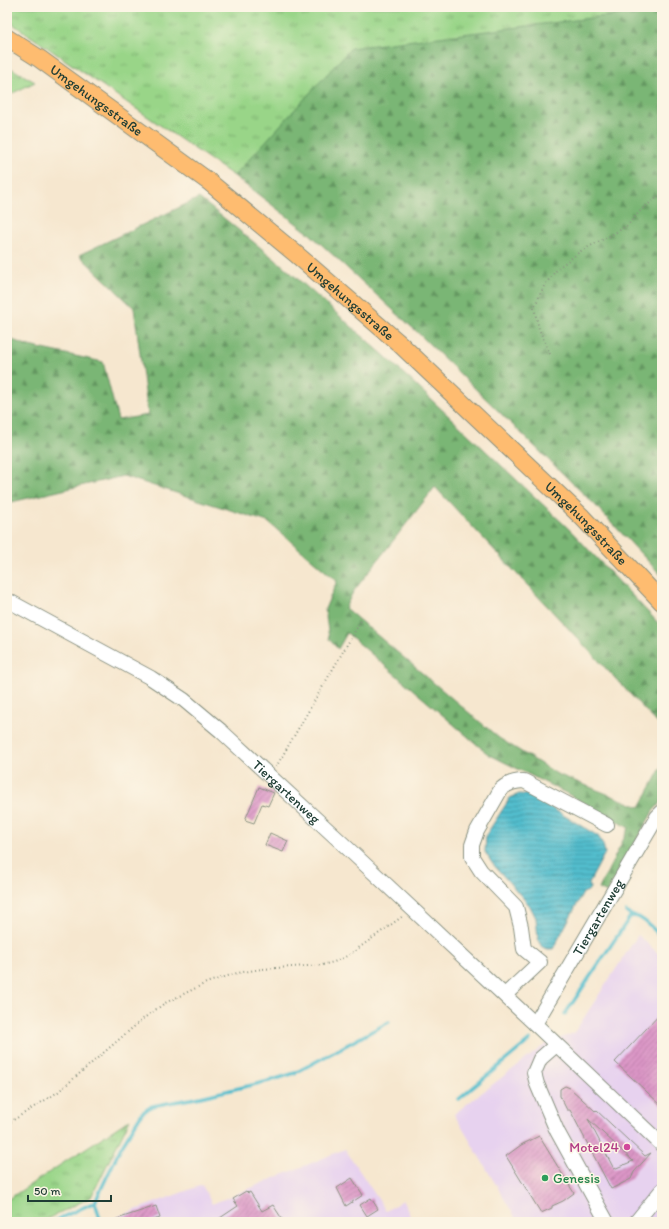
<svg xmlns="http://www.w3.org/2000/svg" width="669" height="1229" viewBox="0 0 669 1229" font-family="Itim,sans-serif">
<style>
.built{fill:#e7d2ef}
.grass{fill:url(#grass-tufts);stroke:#5c895e}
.forest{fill:url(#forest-firs);stroke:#4c7a54}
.water{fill:url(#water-rules);stroke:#387d80}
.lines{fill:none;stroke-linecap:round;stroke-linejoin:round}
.stream{stroke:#52bdcd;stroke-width:3.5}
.building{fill:url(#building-hatch);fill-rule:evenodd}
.minor-casing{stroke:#8a9282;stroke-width:16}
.major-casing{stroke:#8a9282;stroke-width:19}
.path{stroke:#8a9282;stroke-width:2;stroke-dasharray:1 3;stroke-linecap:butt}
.minor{stroke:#fff;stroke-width:14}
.major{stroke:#febc70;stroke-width:17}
.hotel-dot{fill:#d1479c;stroke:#fcf5e5;stroke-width:1.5}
.leisure-dot{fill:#2e9e5b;stroke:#fcf5e5;stroke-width:1.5}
.labels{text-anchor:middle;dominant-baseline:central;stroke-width:3;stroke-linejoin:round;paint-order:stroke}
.street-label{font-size:14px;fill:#1f3d34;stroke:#fcf5e5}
.hotel-label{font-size:14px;fill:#b23c85;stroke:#fcf5e5;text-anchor:end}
.leisure-label{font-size:14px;fill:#27864d;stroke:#fcf5e5;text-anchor:start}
</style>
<defs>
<pattern id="grass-tufts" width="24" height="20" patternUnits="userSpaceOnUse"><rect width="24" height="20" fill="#99d588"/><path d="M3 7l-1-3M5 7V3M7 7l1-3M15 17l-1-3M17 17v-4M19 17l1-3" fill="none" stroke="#7cae70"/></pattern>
<pattern id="forest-firs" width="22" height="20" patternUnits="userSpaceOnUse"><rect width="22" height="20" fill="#7ab674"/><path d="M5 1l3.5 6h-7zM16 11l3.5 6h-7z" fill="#639560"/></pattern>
<pattern id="water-rules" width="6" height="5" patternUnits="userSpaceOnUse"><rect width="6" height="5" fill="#52bdcd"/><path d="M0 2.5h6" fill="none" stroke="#439ba7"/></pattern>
<pattern id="building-hatch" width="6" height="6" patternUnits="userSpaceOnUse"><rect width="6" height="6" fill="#db95c6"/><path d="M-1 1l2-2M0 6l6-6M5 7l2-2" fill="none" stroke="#b17ba2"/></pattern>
</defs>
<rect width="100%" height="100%" fill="#fcf5e5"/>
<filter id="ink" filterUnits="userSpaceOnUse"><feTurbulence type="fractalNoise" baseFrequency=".025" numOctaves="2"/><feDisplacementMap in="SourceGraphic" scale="8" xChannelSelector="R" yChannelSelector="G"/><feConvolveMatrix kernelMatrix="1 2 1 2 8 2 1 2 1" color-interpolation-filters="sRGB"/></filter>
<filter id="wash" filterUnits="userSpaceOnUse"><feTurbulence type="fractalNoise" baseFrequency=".012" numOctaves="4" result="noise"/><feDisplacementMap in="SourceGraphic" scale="16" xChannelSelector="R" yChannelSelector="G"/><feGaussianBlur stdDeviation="0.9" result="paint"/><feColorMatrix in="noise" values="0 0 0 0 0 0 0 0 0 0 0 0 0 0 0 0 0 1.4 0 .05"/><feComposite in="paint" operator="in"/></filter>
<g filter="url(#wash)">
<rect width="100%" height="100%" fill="#f6e7cf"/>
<path class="built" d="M638,935L662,957V1222H518L454,1114L547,1043L574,1033Z
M345,1149L386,1211L403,1200L413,1222H114V1218L202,1185L212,1204Z"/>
<path class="grass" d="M7,7H630L623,14L240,170L234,176L7,20Z
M7,66L35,82L7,96Z
M130,1119L91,1197L41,1222H7V1200Z"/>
<path class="forest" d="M630,7H662V576L595,505L416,331L310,234L234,176L351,48L623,14Z
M199,198L282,265L387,358L570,530L662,627V728L435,487L353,592L345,608L499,738L557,774L640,807L662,766V801L653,811L607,893L599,889L629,828L566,793L488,754L347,633L338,649L329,639L325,609L337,581L268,522L123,476L7,503V338L29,346L103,362L118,420L148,415L134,308L79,255Z"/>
<path class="water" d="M519,794L530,795L598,836L603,844L605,853L589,883L590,888L588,891L583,893L553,949H546L541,946L538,938L536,918L530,906L492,863L485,852L486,835L510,798Z"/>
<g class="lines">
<path class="stream" d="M626,912L633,916
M565,1014L630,917C640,912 655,931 662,938
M459,1099L530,1040
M95,1202L101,1222
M52,1222L95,1202L121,1147L142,1113L152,1106L196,1098L269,1081L295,1073L389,1022"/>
</g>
<g id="blocks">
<path class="building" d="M259,787L274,793L268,806L262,804L254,823L245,820Z
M270,833L288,841L283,852L265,845Z
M662,1012V1106L615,1062Z
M565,1086L570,1088L595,1111L596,1110L645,1156L651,1153L634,1172L631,1179L611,1189L570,1110H567L560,1096V1089ZM588,1119L633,1161L614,1169Z
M539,1136L574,1193L563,1201L552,1206V1208L541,1213L506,1156L521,1145Z
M352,1178L363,1195L346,1206L337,1188Z
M246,1191L248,1193L250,1192L262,1211L273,1205L284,1222H214L238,1206L233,1199Z
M371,1198L378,1209L367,1216L360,1205Z
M156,1206L160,1218L147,1222H115L114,1220Z"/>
</g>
</g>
<g filter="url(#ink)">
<use href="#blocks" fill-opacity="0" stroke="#8a9282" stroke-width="1"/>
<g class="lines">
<g class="minor-casing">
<g id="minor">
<path id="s1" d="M7,600L151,678L184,700L221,731L342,843L535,1024L662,1145"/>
<path d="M505,995L540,962L524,949L521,927L516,907L481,871L472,857V845L477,831L501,789C508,783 515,781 524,781L607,825"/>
<path id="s2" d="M535,1024L657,817L662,812"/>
<path d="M556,1045L540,1059L534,1073L537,1084L557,1131L607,1222"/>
<path d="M636,1222L662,1190"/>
</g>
</g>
<g class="major-casing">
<g id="major">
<path id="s3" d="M7,38L40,59L208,181L296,254L400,344L582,517L662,602"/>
</g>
</g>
<path class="path" d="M550,354L539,329L534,308L544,286L558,268L581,251L615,233L628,225L642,209L662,194
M276,767L362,619
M7,1124L58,1092L144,1018L165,1003L206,983L237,973L262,969L322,965L334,962L349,955L403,916"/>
<use href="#minor" class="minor"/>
<use href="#major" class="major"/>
</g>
</g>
<circle class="hotel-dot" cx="627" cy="1147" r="4"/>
<circle class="leisure-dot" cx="545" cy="1178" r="4"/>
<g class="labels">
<g class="street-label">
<text stroke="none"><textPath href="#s3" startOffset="109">Umgehungsstraße</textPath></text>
<text stroke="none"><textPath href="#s3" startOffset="433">Umgehungsstraße</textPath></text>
<text stroke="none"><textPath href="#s3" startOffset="757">Umgehungsstraße</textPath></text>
<text stroke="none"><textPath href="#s1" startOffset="341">Tiergartenweg</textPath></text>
<text stroke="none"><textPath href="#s2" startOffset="124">Tiergartenweg</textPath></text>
</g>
<g class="hotel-label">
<text x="619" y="1147">Motel24</text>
</g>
<g class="leisure-label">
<text x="553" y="1178">Genesis</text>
</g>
</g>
<rect width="669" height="1229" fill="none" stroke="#fcf5e5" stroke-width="24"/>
<path d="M28 1195v6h83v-6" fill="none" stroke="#1f3d34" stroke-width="2"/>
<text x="34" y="1195" font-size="12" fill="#1f3d34" stroke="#fcf5e5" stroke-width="3" paint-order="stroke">50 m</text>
</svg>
